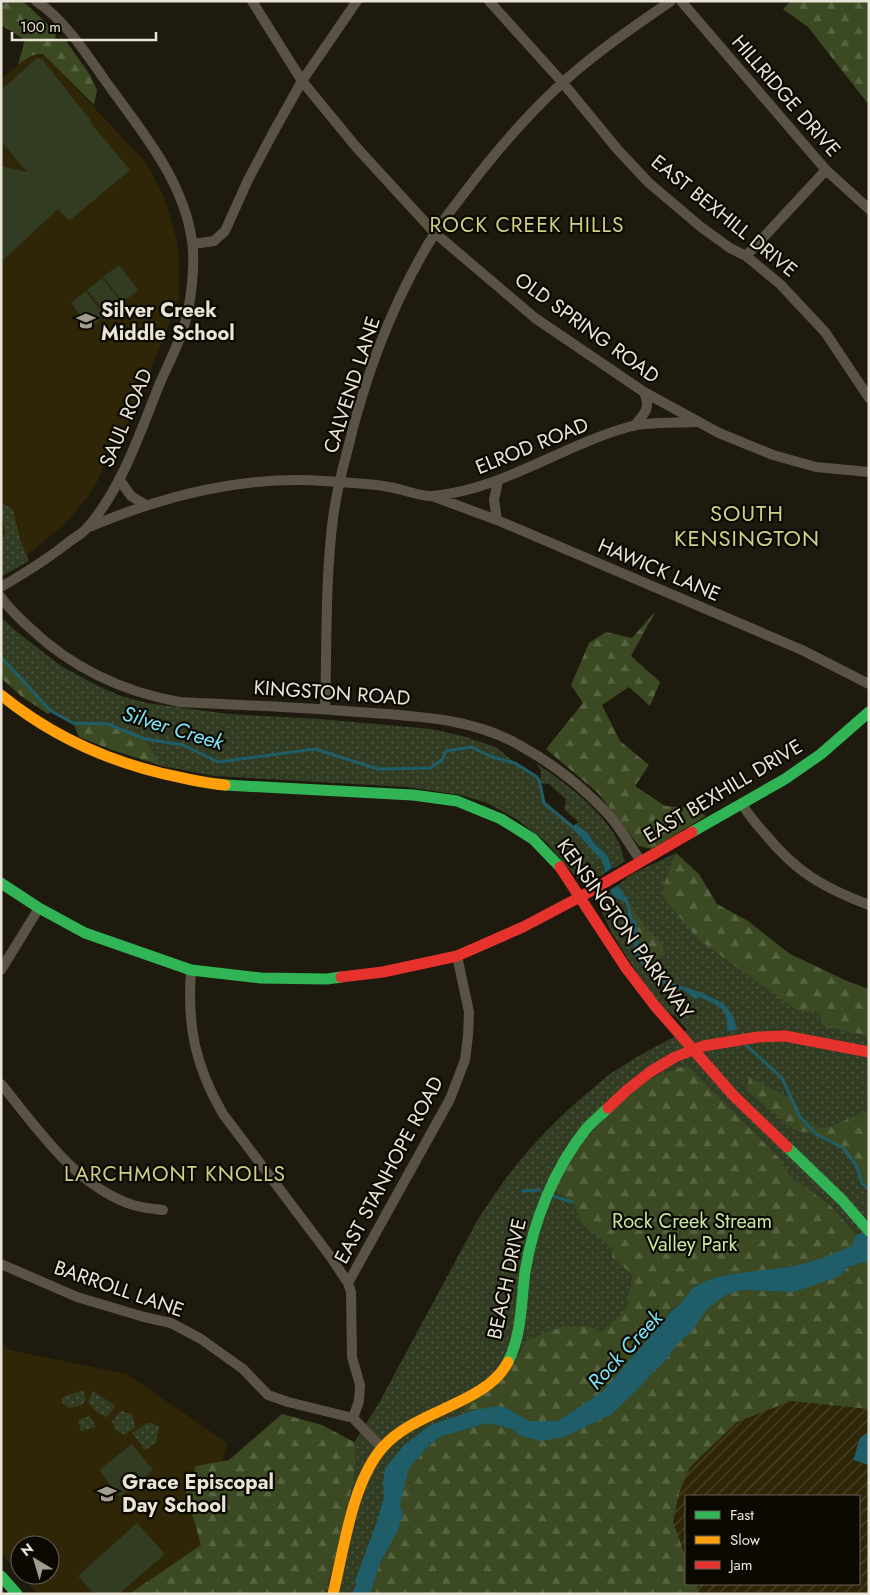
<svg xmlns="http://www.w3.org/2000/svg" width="870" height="1595" viewBox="0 0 870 1595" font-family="Jost,sans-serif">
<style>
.built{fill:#2f2507}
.industrial{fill:url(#industrial-furrows);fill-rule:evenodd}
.grass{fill:url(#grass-dots)}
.forest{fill:url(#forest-firs)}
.garden{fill:#323c22}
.water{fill:#1f5e68}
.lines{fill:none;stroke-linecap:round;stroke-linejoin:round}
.stream{stroke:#1f5e68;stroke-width:3}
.street{stroke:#5b5246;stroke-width:10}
.fast{stroke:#30b455;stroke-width:11}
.slow{stroke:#ff9f0a;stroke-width:11}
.jam{stroke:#e5322d;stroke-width:11}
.labels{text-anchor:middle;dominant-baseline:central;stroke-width:4.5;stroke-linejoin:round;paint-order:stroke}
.street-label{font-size:20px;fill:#e9e4d5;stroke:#0c0902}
.poi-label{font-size:20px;font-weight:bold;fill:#e9e4d5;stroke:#0c0902;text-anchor:start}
.park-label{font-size:20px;fill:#c7e79f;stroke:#0c0902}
.neighbourhood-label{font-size:21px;letter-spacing:1px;fill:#cfd082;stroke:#0c0902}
.water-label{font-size:21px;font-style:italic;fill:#7ce3f7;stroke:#0c0902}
.quarter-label{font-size:22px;letter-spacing:1px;fill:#cfd082;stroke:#0c0902}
</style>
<defs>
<pattern id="industrial-furrows" width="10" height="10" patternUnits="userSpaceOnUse" patternTransform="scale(1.25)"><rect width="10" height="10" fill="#2f2507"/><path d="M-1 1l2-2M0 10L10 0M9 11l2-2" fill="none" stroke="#4d442a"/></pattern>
<pattern id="grass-dots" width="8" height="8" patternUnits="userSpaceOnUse" patternTransform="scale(1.25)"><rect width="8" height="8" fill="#323c22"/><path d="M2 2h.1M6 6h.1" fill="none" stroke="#505841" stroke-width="1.8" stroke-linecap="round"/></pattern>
<pattern id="forest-firs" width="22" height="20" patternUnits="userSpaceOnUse" patternTransform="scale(1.25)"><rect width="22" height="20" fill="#3b4a22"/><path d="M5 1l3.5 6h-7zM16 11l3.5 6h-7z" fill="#576441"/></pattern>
</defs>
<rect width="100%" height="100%" fill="#1f1a0e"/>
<path class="built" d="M36,53L46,56L147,164L165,199L177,240L179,260V298L161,345L138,399L133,407L130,417L118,445L106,460L97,482L89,495L66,523L33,550L27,556L1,574V79L30,56Z
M1,1343L10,1350L127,1374L227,1443L201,1545L129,1594H38L21,1575H50V1545H20V1574L1,1553Z"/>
<path class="industrial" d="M869,1389V1594H670L657,1493L737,1403ZM686,1496H859V1584H686Z"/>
<path class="grass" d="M1,502L13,510L20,539L29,561L1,577V538L5,534L3,521L1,520Z
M1,617L16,631L61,666L100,687L121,696L147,703L228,714L320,719L431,729L463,736L496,747L515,763L537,777L540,782L541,771L536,763C564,782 604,811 619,843C622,848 622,855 625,861L615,868H612L608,856L594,843L588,833L576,824L578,822L564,809L566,799L549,784L540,783L544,803L571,827L603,862L605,873C595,880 588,884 577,878L546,842L518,820L487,803L461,795L407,787L215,776L162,766L145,739L108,724L73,723L51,711L1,657Z
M676,853L668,876L686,902L869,1003V1389L737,1403L657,1493L670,1594H280L352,1446L379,1403L477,1221C508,1171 545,1127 591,1090C600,1082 610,1073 621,1067C642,1053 665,1042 687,1030L676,1017L663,1010L652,997L611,932L599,905L604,894L610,890L613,896L621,889L618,885L632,874Z
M83,1390L86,1400L82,1405L70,1408L63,1404L61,1398Z
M93,1391L114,1405L115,1407L107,1417C99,1416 91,1408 88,1401Z
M121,1411L132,1414L135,1427L125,1435L115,1430L112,1421Z
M90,1416L96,1427L81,1431L78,1420Z
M147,1423H151L159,1427L156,1443L145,1450L132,1433Z"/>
<path class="forest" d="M1,1H20L26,4L56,32L55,40L66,41L90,75L97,90L94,105L43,54C32,53 26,59 18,65L25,40L1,25Z
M791,1H869V105L808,27L783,9Z
M655,612L631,656L660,682L650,706L629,687L602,705L620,741L649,765L635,786L665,806L690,808L706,816L652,849L639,846L598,793L546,749L583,703L571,685L589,643L606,632L632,638Z
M1,657L51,711L48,714L21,696L1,678Z
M73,723L108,724L145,739L162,766L112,750L79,737Z
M676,853L699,874L717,904L748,921L790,954L847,981L869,989V1036L823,1026L820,1015L815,1011L805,1012L796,1010L698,939L663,897L664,884Z
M628,900L645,927L662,944L665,954L647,964L640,956L636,922L633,919Z
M687,1065L779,1158L791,1177L831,1206L856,1235L853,1246L824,1258L797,1265L719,1277L695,1286L681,1303L671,1309L665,1319L603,1391L558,1421H529L508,1409L474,1410L465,1413L464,1407L514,1364L526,1341L561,1327L589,1326L601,1332L626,1310L633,1275L612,1257V1248L581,1223L574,1203L554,1190L567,1163L612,1109L650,1079Z
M749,1077L791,1099L800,1117L824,1129L869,1110V1190L862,1183L856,1165L843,1148L816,1134L794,1130L747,1091Z
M864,1262L869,1264V1409L791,1401L737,1422L690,1467L679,1493L673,1522L686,1558V1584H696L700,1594H370L380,1563L397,1532L403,1515L400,1504L409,1468L430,1445L442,1436L488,1423L510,1428L521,1436L540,1441L641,1386L655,1370L662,1365L678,1343L691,1332L709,1307L728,1294L743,1290L793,1292L840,1276L848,1267Z
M282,1414L322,1425L354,1442C358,1467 351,1490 345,1515C339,1541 333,1568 324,1594H129L201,1545L186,1492L196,1466L229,1460Z"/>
<path class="garden" d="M37,58L42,59L91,121L90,122L130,170L69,221L58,209L1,262V166L27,172L1,141V90Z
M119,265L138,290L123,302L103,277Z
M102,278L122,303L107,315L87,290Z
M86,291L105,316L90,328L71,303Z
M132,1444L153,1470L120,1497L99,1470Z
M137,1523L165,1554L119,1594H94L78,1576Z"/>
<path class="water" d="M576,824L588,833L594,843L608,856L612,868L605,873L603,862L571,827Z
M618,885L628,900L633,919L636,921L640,956L658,975L667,981L705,994L724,1004L733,1016L737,1030L727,1031C728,1007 720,1007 700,997L695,999L682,989L678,990L665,984L652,974L639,961L634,954L633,931L626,916L628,914L626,903L613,896L610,890Z
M869,1231V1264L864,1262L848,1267L840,1276L812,1286L793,1292L743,1290L728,1294L709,1307L691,1332L678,1343L662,1365L655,1370L641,1386L612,1414L564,1437L540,1441L521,1436L510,1428L488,1423L442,1436L430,1444L409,1468L400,1504L403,1515L397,1532L380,1563L370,1594H352L356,1585L355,1581L376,1524L384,1497L383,1484L385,1468L405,1444L431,1425L474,1410L499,1406L508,1409L529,1421H558L603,1391L665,1319C671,1310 673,1310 681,1303C686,1298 690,1289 696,1286C722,1270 768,1272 798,1265C817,1261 834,1253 852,1246L856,1235Z
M865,1434H869V1465L853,1460L860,1438Z"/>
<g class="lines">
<path class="stream" d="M1,657L51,711L73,723L108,724L145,739L183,745L218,762L315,749L378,769L430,768L442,760L446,751L471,747L492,757L515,763L537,777L540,783L544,803L574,828
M869,1020V1023
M745,1044L782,1078L800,1117L816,1134L843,1148L856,1165L862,1183L869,1190
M523,1191L540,1190
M553,1196L572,1202"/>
<path class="street" d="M252,1L302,81L357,148L435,233L535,318L644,392L719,433L773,455L816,467L869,472
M489,1L563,83L618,150L649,183L701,227L730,248L746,256L780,284L825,332L869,398
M681,1L826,170L869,209
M193,244L214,241L225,231L248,180L274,131L302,81L357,1
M746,256L826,170
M634,426C645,413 651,409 644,392
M119,479L131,496L146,505
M432,496L497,520L802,650L869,684
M497,520L494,500L498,481
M87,528C162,496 243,475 325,481C346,483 368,483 389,487C403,489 420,497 433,496C505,489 564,444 632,426C648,422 679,423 696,422
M1,587C25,573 48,559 70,541C76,537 83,533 88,527C123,486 140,432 160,383C171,358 185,332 189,305C192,289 195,257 192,241C184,183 145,135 112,90C90,60 67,21 36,1
M1,597C9,609 19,618 30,628C72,668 124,692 180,702C239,705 299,707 358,712C412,716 471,717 519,745C552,763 583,787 608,814C621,828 630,846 641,861
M325,709C327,645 325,581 333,518C336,496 341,474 347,452C365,376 393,300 435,233C443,220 453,208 462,196C492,156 524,118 561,84C595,53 633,27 671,1
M742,804C749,816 757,825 766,835C796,872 824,888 869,905
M1,970L39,908
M191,970C187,1026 195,1066 223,1114L330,1256L348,1283
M1,1084C39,1130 74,1185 133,1205C143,1208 154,1209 163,1210
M1,1264L77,1297L144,1317L171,1323L201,1339L243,1369L268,1395L288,1402L353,1418
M382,1448L353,1418L359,1401L360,1385L352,1357L351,1292L348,1283L450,1099L465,1060L468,1036L469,1012L457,956"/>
<path class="fast" d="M225,785L413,795L457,801L501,819L533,839L560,867
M692,832L785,779L821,754L869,712
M1,883L39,908L85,933L191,970L261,978L327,979L341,977
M787,1147L842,1200L869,1231
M508,1362C522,1334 521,1302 525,1272C533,1222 554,1169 586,1129C593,1121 601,1115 608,1108
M1,1576L17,1594"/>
<path class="slow" d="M1,695C54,738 116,765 183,778C197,781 211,784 225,785
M333,1594C344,1549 352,1482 383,1447C417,1409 485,1405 508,1362"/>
<path class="jam" d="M560,867L626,968L655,1006L733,1095L787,1147
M341,977L383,972L457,956L523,927L580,897L692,832
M608,1108L627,1090L650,1072L675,1057L703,1046L758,1037L785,1036L869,1052"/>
</g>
<defs>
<g id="school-bare" transform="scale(1.5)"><path d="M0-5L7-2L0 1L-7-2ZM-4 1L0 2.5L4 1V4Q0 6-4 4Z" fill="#a29d8f" stroke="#0c0902" stroke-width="2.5" paint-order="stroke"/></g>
</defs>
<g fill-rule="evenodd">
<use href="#school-bare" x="86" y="321"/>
<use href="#school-bare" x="107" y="1494"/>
</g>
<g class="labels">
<g class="street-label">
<text transform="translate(786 96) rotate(49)">HILLRIDGE DRIVE</text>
<text transform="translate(724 216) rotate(39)">EAST BEXHILL DRIVE</text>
<text transform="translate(587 328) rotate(36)">OLD SPRING ROAD</text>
<text transform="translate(352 385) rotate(-72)">CALVEND LANE</text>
<text transform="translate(126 418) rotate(-67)">SAUL ROAD</text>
<text transform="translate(532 446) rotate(-22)">ELROD ROAD</text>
<text transform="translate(659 570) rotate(23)">HAWICK LANE</text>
<text transform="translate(332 693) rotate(4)">KINGSTON ROAD</text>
<text transform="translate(723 791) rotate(-31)">EAST BEXHILL DRIVE</text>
<text transform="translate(625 929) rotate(54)">KENSINGTON PARKWAY</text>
<text transform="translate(389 1170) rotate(-62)">EAST STANHOPE ROAD</text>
<text transform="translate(507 1279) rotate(-78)">BEACH DRIVE</text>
<text transform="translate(119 1289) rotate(19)">BARROLL LANE</text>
</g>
<g class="poi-label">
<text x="101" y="310">Silver Creek<tspan x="101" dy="23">Middle School</tspan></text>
<text x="122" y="1482">Grace Episcopal<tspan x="122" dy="23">Day School</tspan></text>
</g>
<g class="park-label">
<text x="692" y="1221">Rock Creek Stream<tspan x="692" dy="23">Valley Park</tspan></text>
</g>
<g class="neighbourhood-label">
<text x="527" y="225">ROCK CREEK HILLS</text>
<text x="175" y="1174">LARCHMONT KNOLLS</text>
</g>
<g class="water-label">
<text transform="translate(173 728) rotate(17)">Silver Creek</text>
<text transform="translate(625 1350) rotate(-47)">Rock Creek</text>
</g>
<g class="quarter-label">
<text x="747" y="513">SOUTH<tspan x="747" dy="25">KENSINGTON</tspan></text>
</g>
</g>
<rect width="870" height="1595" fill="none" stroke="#e9e4d5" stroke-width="5"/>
<rect x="685" y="1495" width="175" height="90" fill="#0c0902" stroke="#646156"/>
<rect x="695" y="1511" width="25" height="8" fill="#30b455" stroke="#646156"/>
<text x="730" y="1520" font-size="15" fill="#e9e4d5">Fast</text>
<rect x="695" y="1536" width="25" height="8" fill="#ff9f0a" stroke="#646156"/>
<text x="730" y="1545" font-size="15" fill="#e9e4d5">Slow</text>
<rect x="695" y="1561" width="25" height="8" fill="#e5322d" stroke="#646156"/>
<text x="730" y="1570" font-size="15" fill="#e9e4d5">Jam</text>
<g transform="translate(35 1560) rotate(322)"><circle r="24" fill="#0c0902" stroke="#646156"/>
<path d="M0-4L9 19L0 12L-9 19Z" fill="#a29d8f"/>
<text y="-8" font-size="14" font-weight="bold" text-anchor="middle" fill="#e9e4d5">N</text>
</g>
<path d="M12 32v8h144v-8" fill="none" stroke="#e9e4d5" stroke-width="2.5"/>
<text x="20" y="32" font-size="15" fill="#e9e4d5" stroke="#0c0902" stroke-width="4" paint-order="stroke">100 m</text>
</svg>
